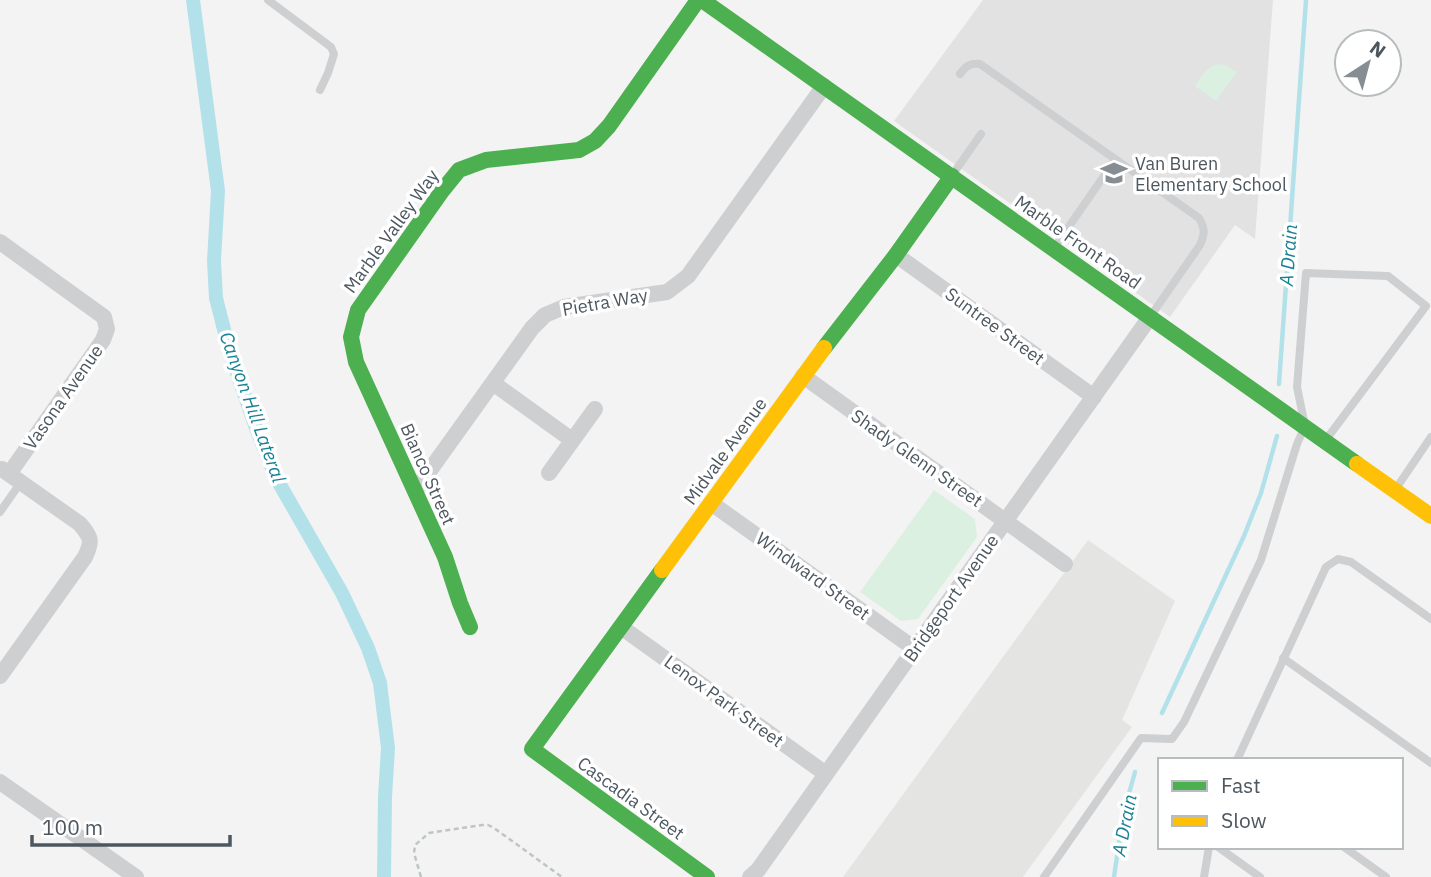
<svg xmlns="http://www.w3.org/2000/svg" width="1431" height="877" viewBox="0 0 1431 877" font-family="'IBM Plex Sans',sans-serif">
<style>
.commercial{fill:#e4e4e2}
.education{fill:#e2e2e3}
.green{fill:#dbf0e1}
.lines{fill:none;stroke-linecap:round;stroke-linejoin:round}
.stream{stroke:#b3e1ea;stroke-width:4.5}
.canal{stroke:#b3e1ea;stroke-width:14}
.path{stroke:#bdc6c3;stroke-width:2.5;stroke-dasharray:5 3.5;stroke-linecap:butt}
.lane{stroke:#cecfd1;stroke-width:8}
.street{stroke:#cecfd1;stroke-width:16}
.fast{stroke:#4caf50;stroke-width:16}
.slow{stroke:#ffc107;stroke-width:16}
.labels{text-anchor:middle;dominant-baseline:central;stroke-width:7;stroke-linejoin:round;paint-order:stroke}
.poi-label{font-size:18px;fill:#4c575f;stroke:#fff;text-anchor:start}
.street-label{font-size:18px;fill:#4c575f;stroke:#fff}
.water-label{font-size:19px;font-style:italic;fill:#188295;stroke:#fff}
</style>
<rect width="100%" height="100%" fill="#f4f3f3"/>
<path class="commercial" d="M1088,540L1175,601L1122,720L1132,727L1023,877H843Z"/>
<path class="education" d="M983,0H1273L1255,239L1235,225L1170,317L894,121Z"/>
<path class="green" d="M1220,64L1227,66L1237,72L1216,101L1195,86C1202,76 1207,66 1220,64Z
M934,490L975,519L977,537L918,619L901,621L860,592Z"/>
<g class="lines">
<path class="stream" d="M1279,384L1306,0
M1162,713L1244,536L1261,493L1277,436
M1114,877L1123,815L1135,772"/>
<path class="canal" d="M193,0L218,191L214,261L216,298L230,353L256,428L275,476L342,593L368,648L380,683L388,748L385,797L384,877"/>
<path class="path" d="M421,877L414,853L415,845L429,833L482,825H488L494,828L562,877"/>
<path class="lane" d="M268,0L331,47L334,54L328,73L320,90
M960,74C966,66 970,63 980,64L1199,218C1205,228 1205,234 1200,245L1150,317
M953,174L981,134
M1054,248L1115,160
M1395,490L1431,437
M0,512L21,482
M1283,658L1431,763
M1237,760L1326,567L1338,559L1351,562L1431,619
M1218,847L1260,877
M1344,847L1386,877
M1044,877L1141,738L1172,739L1184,722L1261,560L1297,444L1305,426L1297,387L1306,273L1388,276L1426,306L1325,441
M1204,877L1209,847"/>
<path class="street" d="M0,242L104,317L107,329L103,340L9,474
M896,255L1094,397
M803,376L1065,564
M493,383L572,440
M549,473L595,409
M415,491L532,328L545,315L564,307L667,292L688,276L824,86
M711,503L915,649
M621,627L826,774
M0,676L85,557C93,540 91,538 80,524L2,469
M0,782L136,877
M750,877L758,870L1150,317"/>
<path class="fast" d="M702,0L1357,464
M824,348L896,255L952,176
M662,570L532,749L707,877
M470,627L460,603L445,557L356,362L351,337L358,310L442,191L459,170L486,160L579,150L595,141L609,126L698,0"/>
<path class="slow" d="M1357,464L1431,516
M662,570L824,348"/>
</g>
<defs>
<g id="school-bare" transform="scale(2.1)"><path d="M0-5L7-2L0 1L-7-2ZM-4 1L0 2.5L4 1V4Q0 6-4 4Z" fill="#878e93" stroke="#fff" stroke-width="2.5" paint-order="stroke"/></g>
</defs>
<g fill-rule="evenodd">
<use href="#school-bare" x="1114" y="173"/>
</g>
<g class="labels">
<g class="poi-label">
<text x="1135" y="163">Van Buren<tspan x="1135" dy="21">Elementary School</tspan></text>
</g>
<g class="street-label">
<text transform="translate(391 231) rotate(-54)">Marble Valley Way</text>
<text transform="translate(1078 242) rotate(35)">Marble Front Road</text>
<text transform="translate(605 302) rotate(-10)">Pietra Way</text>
<text transform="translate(995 326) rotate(36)">Suntree Street</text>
<text transform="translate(63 397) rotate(-55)">Vasona Avenue</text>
<text transform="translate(725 451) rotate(-54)">Midvale Avenue</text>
<text transform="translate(917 458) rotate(35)">Shady Glenn Street</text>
<text transform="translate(428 474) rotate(66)">Bianco Street</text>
<text transform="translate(813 576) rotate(36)">Windward Street</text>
<text transform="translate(951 598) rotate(-55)">Bridgeport Avenue</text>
<text transform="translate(724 701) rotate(36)">Lenox Park Street</text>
<text transform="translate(631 798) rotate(36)">Cascadia Street</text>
</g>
<g class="water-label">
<text transform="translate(1288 255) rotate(-86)">A Drain</text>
<text transform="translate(253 407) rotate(70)">Canyon Hill Lateral</text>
<text transform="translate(1124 825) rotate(-79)">A Drain</text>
</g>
</g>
<rect x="1158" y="758" width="245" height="91" fill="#ffffff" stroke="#b7bcbf" stroke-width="2"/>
<rect x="1172" y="781" width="35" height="10" fill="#4caf50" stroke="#b7bcbf" stroke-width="2"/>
<text x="1221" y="793" font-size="21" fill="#4c575f">Fast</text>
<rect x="1172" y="816" width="35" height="10" fill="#ffc107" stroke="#b7bcbf" stroke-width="2"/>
<text x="1221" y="828" font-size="21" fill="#4c575f">Slow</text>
<g transform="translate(1368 63) rotate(36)"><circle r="33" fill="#ffffff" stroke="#b7bcbf" stroke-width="2"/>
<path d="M0-5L12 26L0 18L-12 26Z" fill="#878e93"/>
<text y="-10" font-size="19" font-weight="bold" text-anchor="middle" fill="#4c575f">N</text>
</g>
<path d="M32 835v10h198v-10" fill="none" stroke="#4c575f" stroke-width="3.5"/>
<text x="42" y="835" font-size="21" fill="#4c575f" stroke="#ffffff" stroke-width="5" paint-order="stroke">100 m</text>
</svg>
